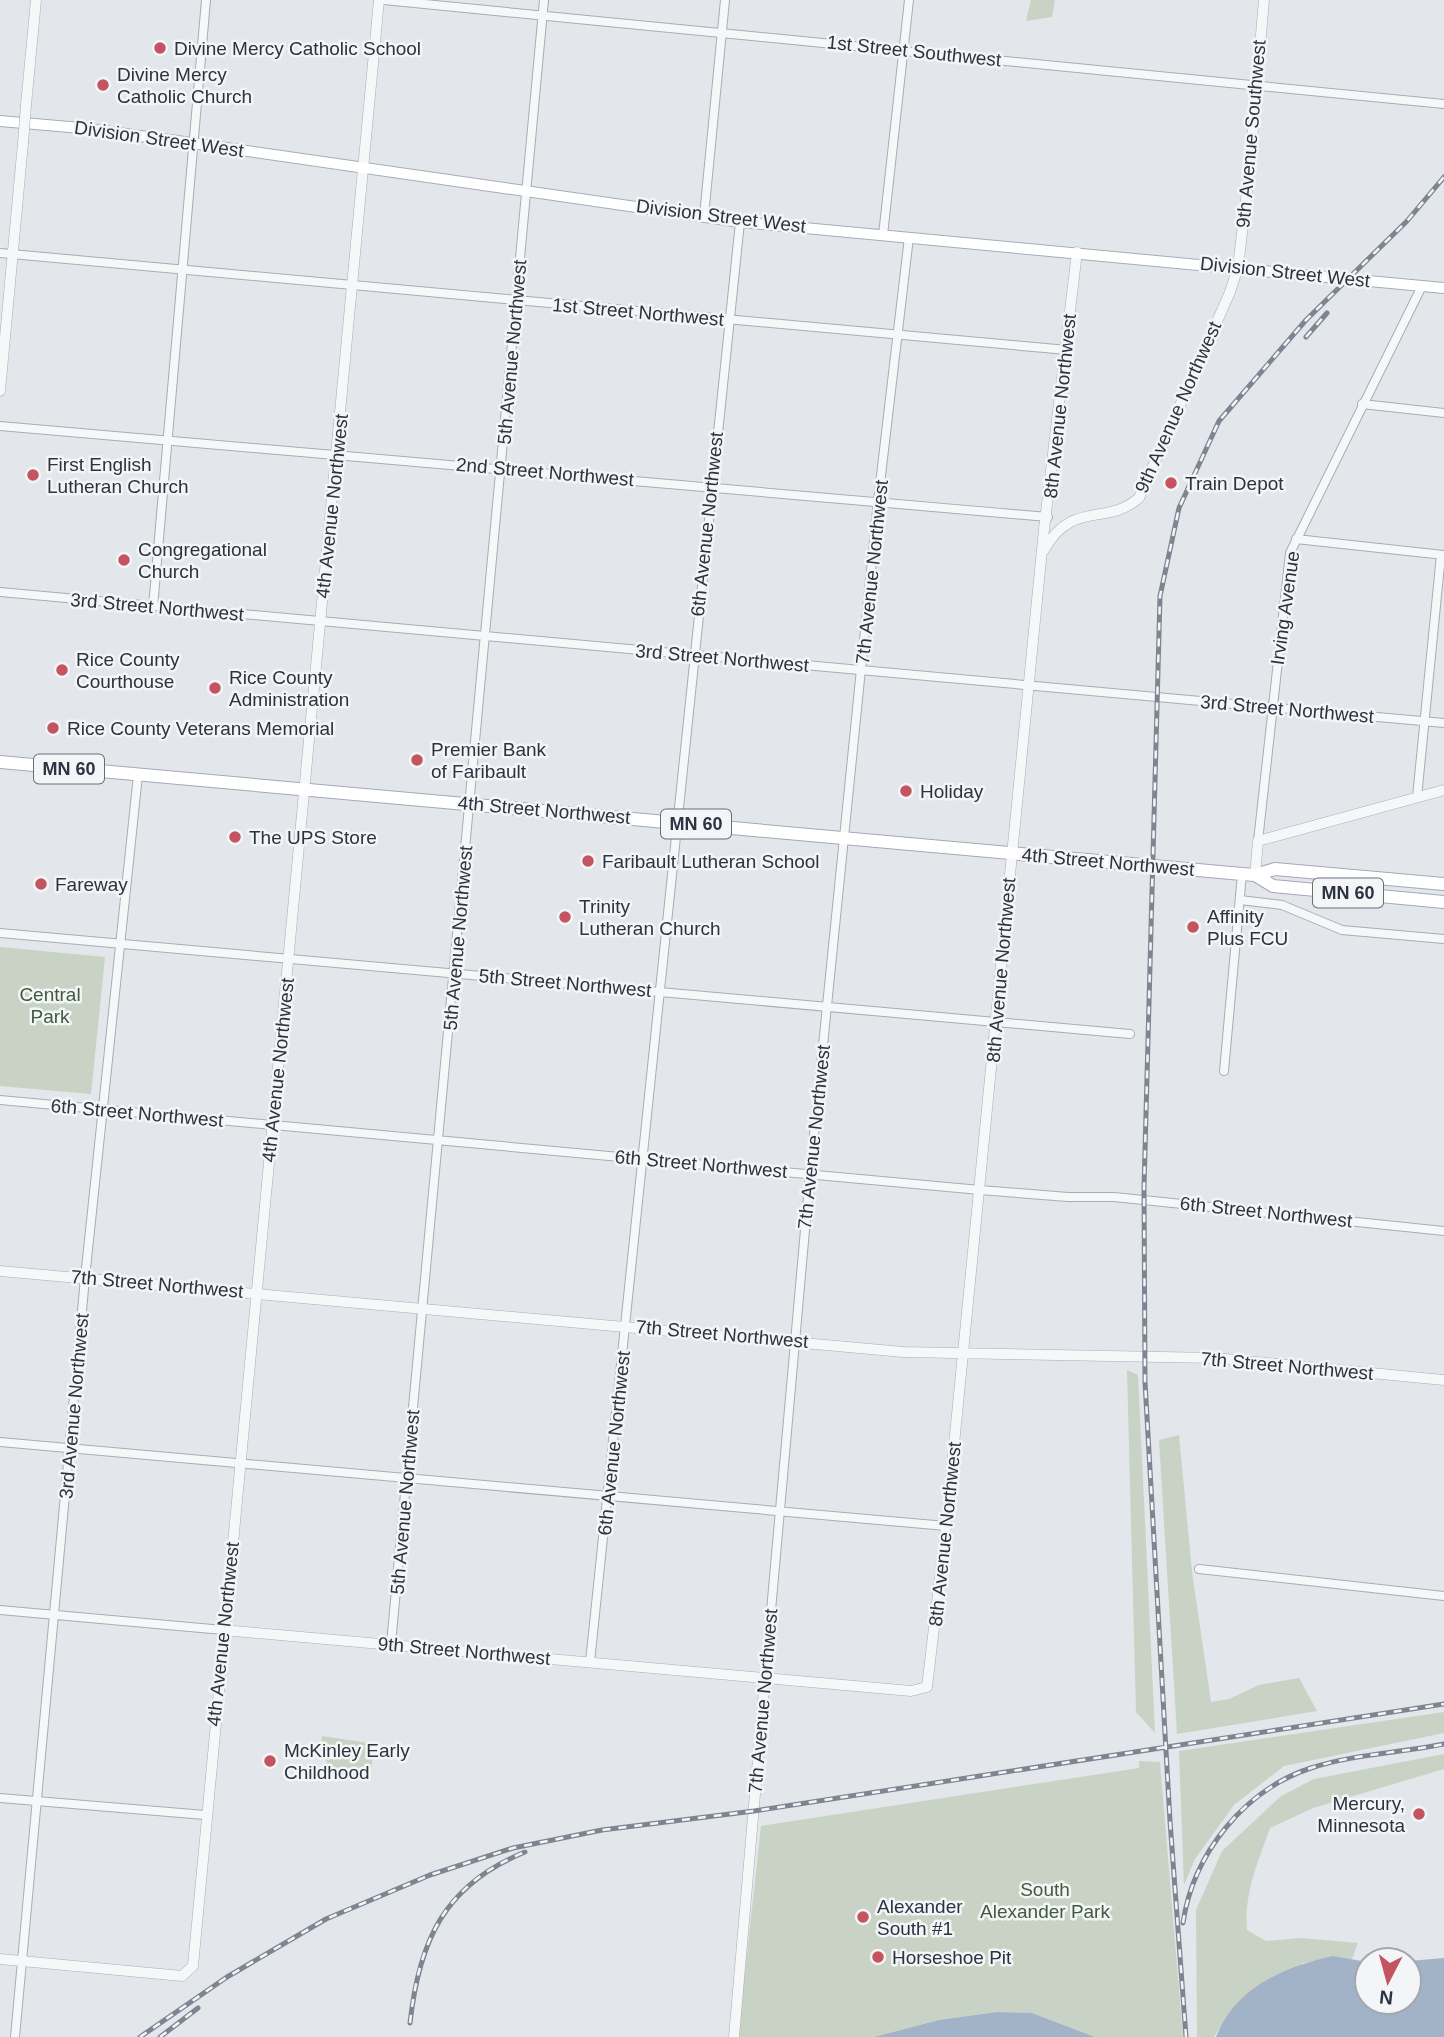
<svg xmlns="http://www.w3.org/2000/svg" width="1444" height="2037" viewBox="0 0 1444 2037" font-family="Helvetica,sans-serif">
<style>
.green{fill:#c8d3c5}
.water{fill:#a2b2c7}
.lines{fill:none;stroke-linecap:round;stroke-linejoin:round}
.minor-casing{stroke:#a8adb4;stroke-width:10}
.tertiary-casing{stroke:#a8adb4;stroke-width:11}
.secondary-casing{stroke:#a8adb4;stroke-width:12}
.primary-casing{stroke:#a3aab5;stroke-width:14}
.minor{stroke:#f6f7f9;stroke-width:8}
.tertiary{stroke:#f6f7f9;stroke-width:10}
.secondary{stroke:#fff;stroke-width:10}
.primary{stroke:#fff;stroke-width:12}
.rail-casing{stroke:#7e8592;stroke-width:5}
.rail{stroke:#f3f5f7;stroke-width:2.5;stroke-dasharray:8;stroke-linecap:butt}
.tertiary-bridge-casing{stroke:#a8adb4;stroke-width:11;stroke-linecap:butt}
.tertiary-bridge{stroke:#f6f7f9;stroke-width:10}
.poi-dot{fill:#c35460;stroke:#f3f5f7;stroke-width:2.5}
.labels{text-anchor:middle;dominant-baseline:central;stroke-width:5;stroke-linejoin:round;paint-order:stroke}
.shield{fill:#f3f5f7;stroke:#686d78;stroke-width:2}
.shield-label{font-size:18px;font-weight:bold;fill:#2c3341}
.poi-label{font-size:19px;fill:#2c3341;stroke:#f3f5f7;text-anchor:start}
.street-label{font-size:19px;fill:#2c3341;stroke:#f3f5f7}
.park-label{font-size:19px;fill:#405b3b;stroke:#f3f5f7}
</style>
<rect width="100%" height="100%" fill="#e3e6ea"/>
<path class="green" d="M1031,0H1055L1052,17L1026,21Z
M0,947L105,957L91,1094L0,1086Z
M1127,1370L1138,1375L1155,1733L1136,1712Z
M1179,1435L1192,1572L1211,1702L1229,1699L1259,1685L1299,1678L1317,1711L1177,1734L1159,1440Z
M1444,1712V1733L1284,1766L1234,1805L1195,1859L1184,1885L1179,1751Z
M322,1736L375,1744L369,1781L332,1775L321,1748Z
M1444,1754V1769L1313,1808L1270,1828C1258,1862 1244,1893 1247,1930L1266,1941L1301,1938L1358,1943L1352,1959L1303,1963L1220,2027L1214,2037H1197L1196,1910L1222,1851L1281,1796L1314,1779Z
M1139,1761L1160,1762L1183,2037H1095L1032,2013L997,2012L939,2020L874,2037H738L761,1826L1139,1768Z"/>
<path class="water" d="M1333,1956L1367,1962V2002H1409V1961L1444,1958V2037H1216C1236,1987 1284,1967 1333,1956Z
M997,2012L1032,2013L1095,2037H874L939,2020Z"/>
<g class="lines">
<g class="minor-casing">
<path id="minor" d="M384,0L1444,104
M704,216L725,0
M883,235L909,0
M0,253L1067,350
M1362,404L1444,413
M0,426L1048,517
M1296,539L1444,555
M0,592L1444,723
M153,607L206,0
M1417,797L1441,555
M1258,841L1290,553L1422,286
M1240,900L1282,905L1342,930L1444,939
M0,933L1130,1034
M1224,1071L1242,874
M0,1100L980,1190L1068,1197H1114L1444,1231
M0,1442L946,1526
M1199,1569L1444,1596
M0,1610L223,1630
M391,1644L544,0
M590,1662L740,222
M765,1678L810,1174L878,501L909,237
M0,1798L205,1815
M15,2037L85,1278L138,775"/>
</g>
<g class="tertiary-casing">
<path id="tertiary" d="M26,105L36,0
M0,391L23,143
M1044,550C1073,499 1105,527 1139,498L1230,292L1238,267L1249,174L1264,0
M1255,875L1258,841L1444,790
M0,1271L903,1352L1215,1358L1444,1380
M223,1630L911,1691L927,1687L946,1526L1044,529L1077,252
M0,1959L182,1976L193,1966L379,0
M734,2037L765,1678"/>
</g>
<g class="secondary-casing">
<path id="secondary" d="M0,121L81,128L192,143L740,222L1444,288"/>
</g>
<g class="primary-casing">
<path id="primary" d="M0,762L1242,874L1255,875L1275,869L1444,884
M1255,875L1273,886L1444,902"/>
</g>
<use href="#minor" class="minor"/>
<use href="#tertiary" class="tertiary"/>
<use href="#secondary" class="secondary"/>
<use href="#primary" class="primary"/>
<g class="rail-casing">
<path id="rail" d="M1306,337L1327,313
M1183,1923C1193,1854 1244,1790 1311,1768C1354,1754 1400,1753 1444,1744
M410,2023C419,1941 444,1885 525,1852
M140,2037L227,1977L326,1919L430,1875L513,1848L602,1830L754,1811L1444,1704
M160,2037L198,2008
M1186,2037L1170,1821L1145,1382L1144,1188L1160,596L1179,508L1219,421L1306,320L1407,221L1444,177"/>
</g>
<use href="#rail" class="rail"/>
<g class="tertiary-bridge-casing">
<path id="tertiary-bridge" d="M23,143L26,105"/>
</g>
<use href="#tertiary-bridge" class="tertiary-bridge"/>
</g>
<g class="poi-dot">
<circle cx="160" cy="48" r="7"/>
<circle cx="103" cy="85" r="7"/>
<circle cx="33" cy="475" r="7"/>
<circle cx="1171" cy="483" r="7"/>
<circle cx="124" cy="560" r="7"/>
<circle cx="62" cy="670" r="7"/>
<circle cx="215" cy="688" r="7"/>
<circle cx="53" cy="728" r="7"/>
<circle cx="417" cy="760" r="7"/>
<circle cx="906" cy="791" r="7"/>
<circle cx="235" cy="837" r="7"/>
<circle cx="588" cy="861" r="7"/>
<circle cx="41" cy="884" r="7"/>
<circle cx="565" cy="917" r="7"/>
<circle cx="1193" cy="927" r="7"/>
<circle cx="270" cy="1761" r="7"/>
<circle cx="1419" cy="1814" r="7"/>
<circle cx="863" cy="1917" r="7"/>
<circle cx="878" cy="1957" r="7"/>
</g>
<g class="labels">
<g class="shield">
<rect x="34" y="754.5" width="70" height="29" rx="5"/>
<rect x="661" y="809.5" width="70" height="29" rx="5"/>
<rect x="1313" y="878.5" width="70" height="29" rx="5"/>
</g>
<g class="shield-label">
<text x="69" y="769">MN 60</text>
<text x="696" y="824">MN 60</text>
<text x="1348" y="893">MN 60</text>
</g>
<g class="poi-label">
<text x="174" y="48">Divine Mercy Catholic School</text>
<text x="117" y="74">Divine Mercy<tspan x="117" dy="22">Catholic Church</tspan></text>
<text x="47" y="464">First English<tspan x="47" dy="22">Lutheran Church</tspan></text>
<text x="1185" y="483">Train Depot</text>
<text x="138" y="549">Congregational<tspan x="138" dy="22">Church</tspan></text>
<text x="76" y="659">Rice County<tspan x="76" dy="22">Courthouse</tspan></text>
<text x="229" y="677">Rice County<tspan x="229" dy="22">Administration</tspan></text>
<text x="67" y="728">Rice County Veterans Memorial</text>
<text x="431" y="749">Premier Bank<tspan x="431" dy="22">of Faribault</tspan></text>
<text x="920" y="791">Holiday</text>
<text x="249" y="837">The UPS Store</text>
<text x="602" y="861">Faribault Lutheran School</text>
<text x="55" y="884">Fareway</text>
<text x="579" y="906">Trinity<tspan x="579" dy="22">Lutheran Church</tspan></text>
<text x="1207" y="916">Affinity<tspan x="1207" dy="22">Plus FCU</tspan></text>
<text x="284" y="1750">McKinley Early<tspan x="284" dy="22">Childhood</tspan></text>
<text x="1405" y="1803" text-anchor="end">Mercury,<tspan x="1405" dy="22">Minnesota</tspan></text>
<text x="877" y="1906">Alexander<tspan x="877" dy="22">South #1</tspan></text>
<text x="892" y="1957">Horseshoe Pit</text>
</g>
<g class="street-label">
<text transform="translate(914 51) rotate(6)">1st Street Southwest</text>
<text transform="translate(1251 134) rotate(-85)">9th Avenue Southwest</text>
<text transform="translate(159 139) rotate(8)">Division Street West</text>
<text transform="translate(721 216) rotate(7)">Division Street West</text>
<text transform="translate(1285 272) rotate(6)">Division Street West</text>
<text transform="translate(638 312) rotate(5)">1st Street Northwest</text>
<text transform="translate(512 352) rotate(-85)">5th Avenue Northwest</text>
<text transform="translate(1060 406) rotate(-84)">8th Avenue Northwest</text>
<text transform="translate(1178 407) rotate(-66)">9th Avenue Northwest</text>
<text transform="translate(545 472) rotate(5)">2nd Street Northwest</text>
<text transform="translate(332 506) rotate(-84)">4th Avenue Northwest</text>
<text transform="translate(707 524) rotate(-84)">6th Avenue Northwest</text>
<text transform="translate(872 572) rotate(-84)">7th Avenue Northwest</text>
<text transform="translate(157 607) rotate(5)">3rd Street Northwest</text>
<text transform="translate(1285 608) rotate(-82)">Irving Avenue</text>
<text transform="translate(722 658) rotate(5)">3rd Street Northwest</text>
<text transform="translate(1287 709) rotate(5)">3rd Street Northwest</text>
<text transform="translate(544 810) rotate(5)">4th Street Northwest</text>
<text transform="translate(1108 862) rotate(5)">4th Street Northwest</text>
<text transform="translate(458 938) rotate(-85)">5th Avenue Northwest</text>
<text transform="translate(1001 970) rotate(-85)">8th Avenue Northwest</text>
<text transform="translate(565 983) rotate(5)">5th Street Northwest</text>
<text transform="translate(278 1070) rotate(-84)">4th Avenue Northwest</text>
<text transform="translate(137 1113) rotate(5)">6th Street Northwest</text>
<text transform="translate(814 1137) rotate(-84)">7th Avenue Northwest</text>
<text transform="translate(701 1164) rotate(5)">6th Street Northwest</text>
<text transform="translate(1266 1212) rotate(6)">6th Street Northwest</text>
<text transform="translate(157 1284) rotate(5)">7th Street Northwest</text>
<text transform="translate(722 1334) rotate(5)">7th Street Northwest</text>
<text transform="translate(1287 1366) rotate(5)">7th Street Northwest</text>
<text transform="translate(74 1406) rotate(-85)">3rd Avenue Northwest</text>
<text transform="translate(614 1443) rotate(-84)">6th Avenue Northwest</text>
<text transform="translate(405 1502) rotate(-85)">5th Avenue Northwest</text>
<text transform="translate(945 1534) rotate(-84)">8th Avenue Northwest</text>
<text transform="translate(223 1634) rotate(-84)">4th Avenue Northwest</text>
<text transform="translate(464 1651) rotate(5)">9th Street Northwest</text>
<text transform="translate(763 1701) rotate(-85)">7th Avenue Northwest</text>
</g>
<g class="park-label">
<text x="50" y="994">Central<tspan x="50" dy="22">Park</tspan></text>
<text x="1045" y="1889">South<tspan x="1045" dy="22">Alexander Park</tspan></text>
</g>
</g>
<g transform="translate(1388 1981) rotate(186)"><circle r="33" fill="#f3f5f7" stroke="#a3a7ae" stroke-width="2"/>
<path d="M0-5L12 26L0 18L-12 26Z" fill="#c35460"/>
<text y="-10" font-size="19" font-weight="bold" text-anchor="middle" fill="#2c3341">N</text>
</g>
</svg>
